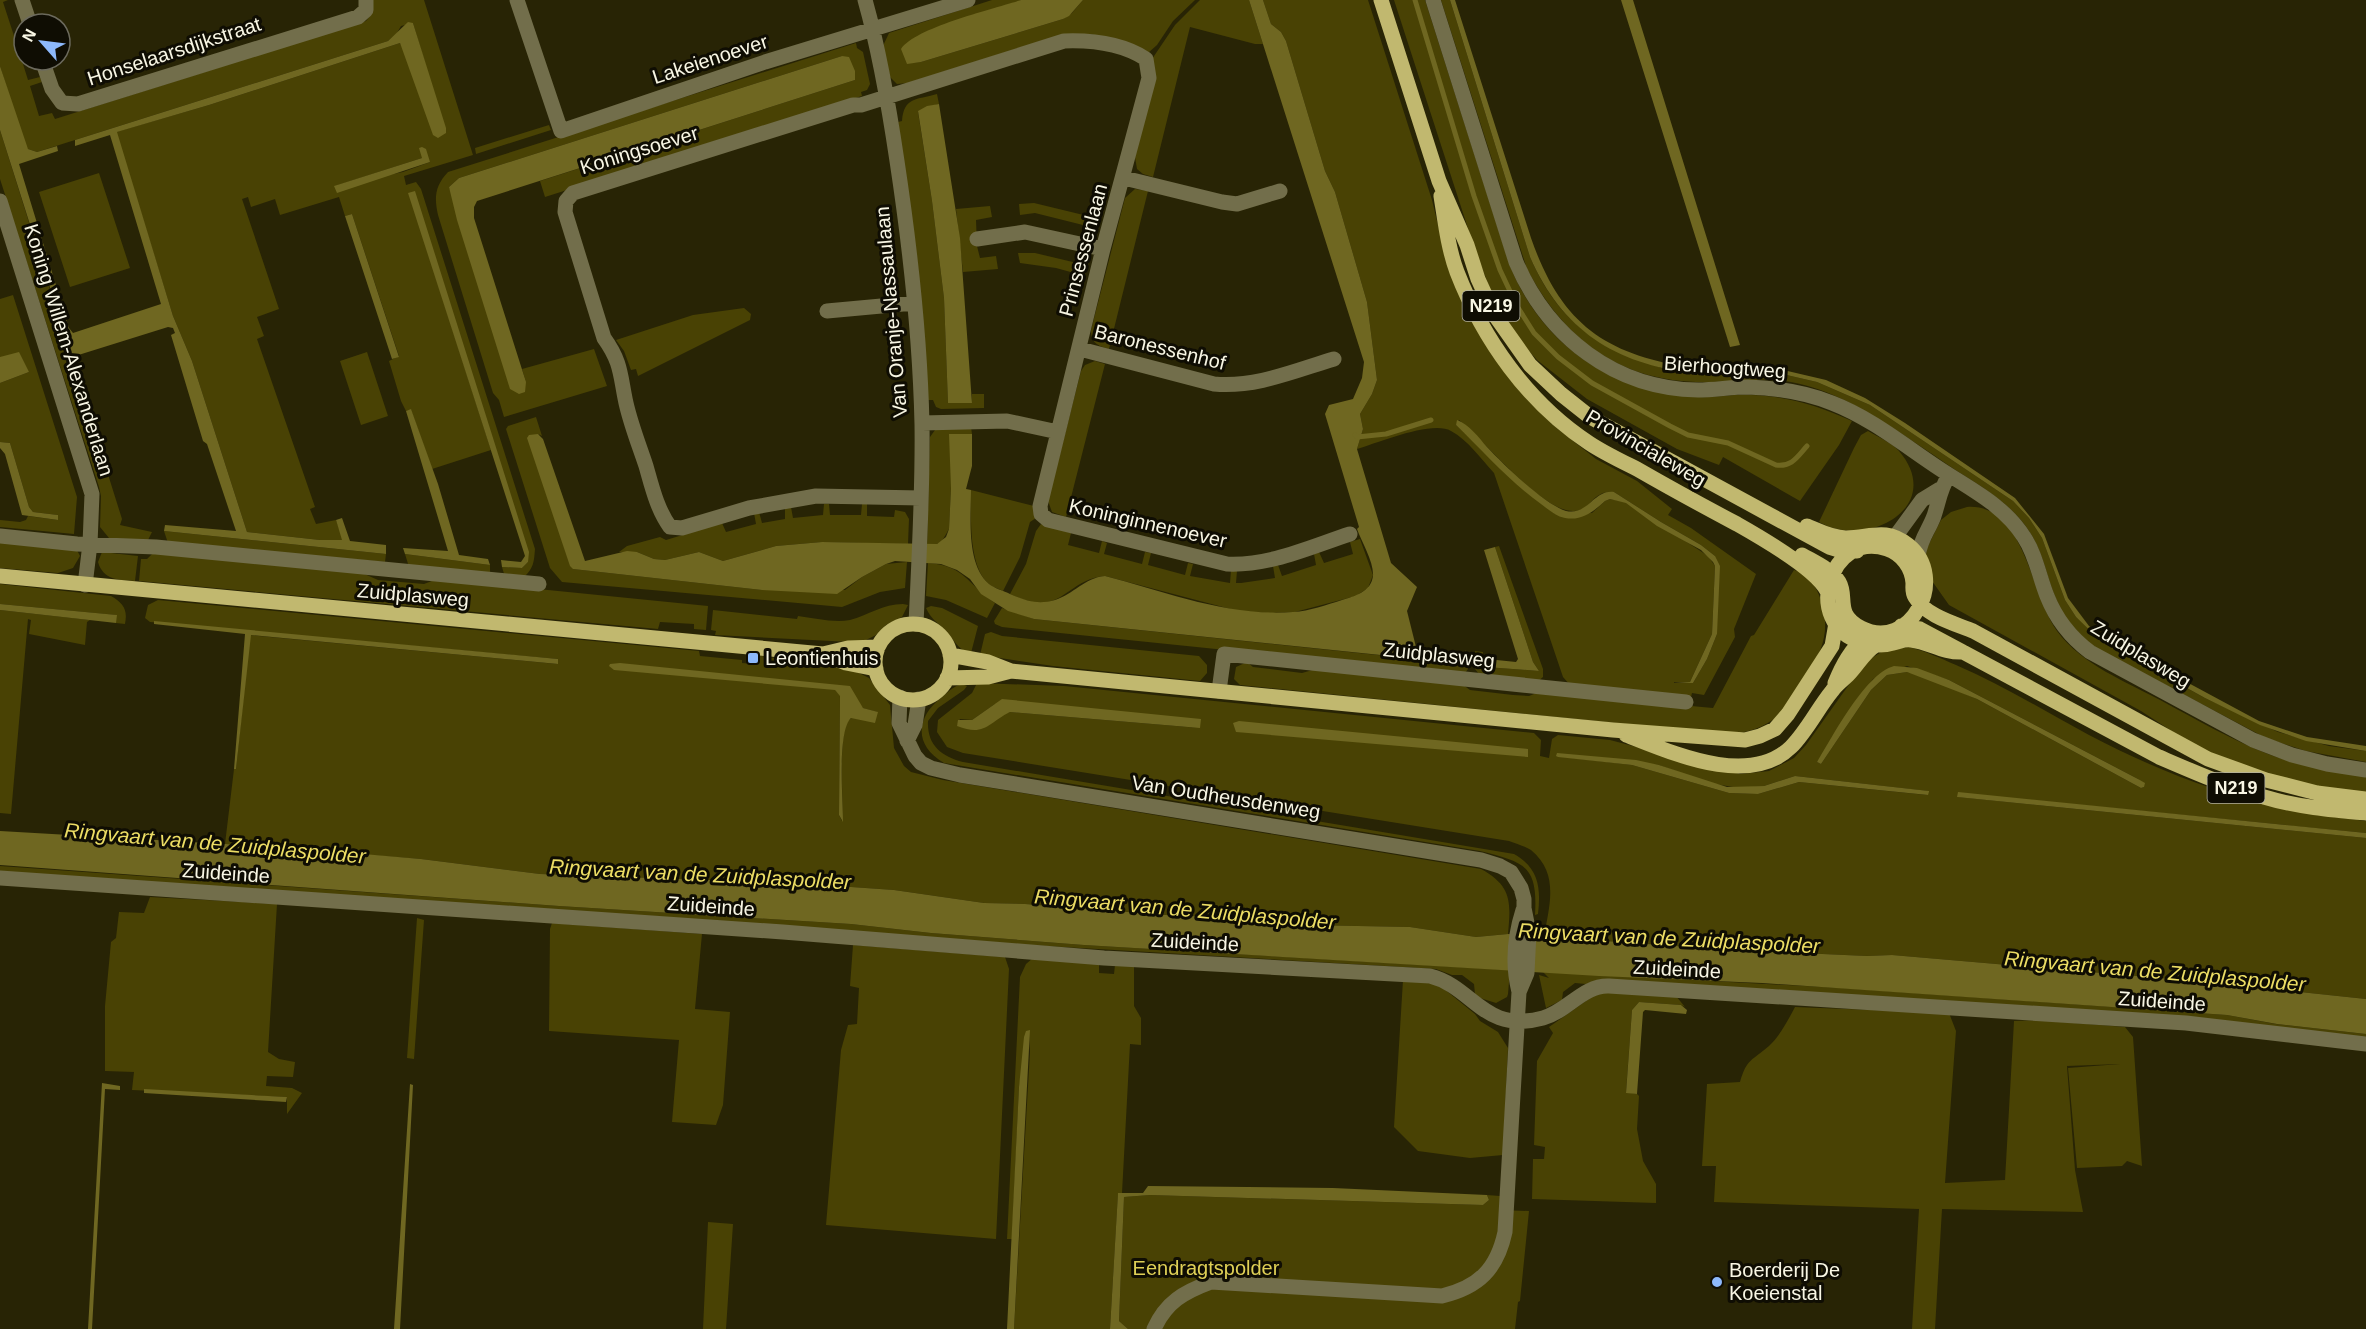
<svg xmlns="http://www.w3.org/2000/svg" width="2366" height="1329" viewBox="0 0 2366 1329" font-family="Arial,sans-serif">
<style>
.green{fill:#494204;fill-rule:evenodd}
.water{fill:#6f6721}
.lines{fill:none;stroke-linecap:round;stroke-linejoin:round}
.stream{stroke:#6f6721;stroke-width:5}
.minor{stroke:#726e4b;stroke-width:15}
.major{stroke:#c1b86f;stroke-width:15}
.poi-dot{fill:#8db9fc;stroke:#0f0d03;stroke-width:2}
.labels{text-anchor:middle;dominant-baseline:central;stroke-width:6;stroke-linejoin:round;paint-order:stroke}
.shield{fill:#0f0d03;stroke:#b2b0a0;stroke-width:1.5}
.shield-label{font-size:18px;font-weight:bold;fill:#f8f6e4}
.street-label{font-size:20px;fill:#f8f6e4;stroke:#0f0d03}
.poi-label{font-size:20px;fill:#f8f6e4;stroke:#0f0d03;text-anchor:start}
.park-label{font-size:20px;fill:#dfd056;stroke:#0f0d03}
.water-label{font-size:21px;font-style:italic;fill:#ecdd64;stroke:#0f0d03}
</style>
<rect width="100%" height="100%" fill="#282405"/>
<path class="green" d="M0,0H8L3,2L15,39L24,36V42L17,45L28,80L40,77L42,82L30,86L39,116L52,113L55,119L366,21L370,16L371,0H424L473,155L404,176L406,185L416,182L421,189L535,549C534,561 534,568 524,577H505L502,567L522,568L528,562L409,193L491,450L432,469L411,410L406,411L401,401L389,361L399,356L352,214L345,216L339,197L280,215L275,199L251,207L248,197L242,199L279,309L257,317L264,336L257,339L315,507L310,509L316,524L336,520L343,540H320L247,532L192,361L173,316L116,132L209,105L400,43L446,133L413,23L401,26L397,33L388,41L37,152L28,149L25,145L0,66ZM422,158L430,162L403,172L335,186Z
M992,0H1021L907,63L921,62L1063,19L1072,13L1083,0H1195L1173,21L1157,45L1148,53L1091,34H1064L908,83L897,84L890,77L883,46L889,33Z
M1200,0H1249L1263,44H1255L1190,27L1153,177L1143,174L1137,169L1135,157L1155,72L1152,59L1175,25Z
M1263,0H1368L1432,200L1439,229L1527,399L1553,425L1596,459L1637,481L1672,509L1668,515L1691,528L1756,574L1734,629L1735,637L1704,695L1692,693L1691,697L1570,685L1563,677L1494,473C1481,459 1468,440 1451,431C1432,420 1378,443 1357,449L1363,429L1360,414L1372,394L1377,380L1367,302L1335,192L1325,171L1286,41L1281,32L1271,24ZM1459,420C1484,440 1543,513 1574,511C1588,511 1590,499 1601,494C1604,492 1611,492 1614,492L1661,522L1701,545L1715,556L1717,634L1707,659L1693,683H1674V682H1690L1712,634L1715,566L1708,556L1626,502L1610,499L1605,501L1592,513L1555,514L1456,425Z
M1394,0H1425L1510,266C1537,333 1593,380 1665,392C1675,394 1686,397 1697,397C1715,398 1733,394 1751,395C1788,396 1819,406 1852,421L1839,445L1800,501L1723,457L1719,465L1677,449L1587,399L1537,360L1519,340L1494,299L1475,250Z
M1441,0H1450L1530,257C1556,316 1588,342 1648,363C1661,368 1679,375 1693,373C1727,367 1740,358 1777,371L1778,373L1817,382L1870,405L2013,501L2029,518L2042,538L2065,600L2076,617L2115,649L2205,698L2278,732L2329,746L2366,751V762L2306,751L2266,738L2094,647C2079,634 2065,620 2057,601C2047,579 2044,555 2031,534C2012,503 1980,486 1951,467C1929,452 1906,436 1883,422C1852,402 1816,384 1778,380C1751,378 1724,383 1696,382C1616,379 1564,338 1527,269Z
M856,43L857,48L863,52L870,84L867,90L861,92L862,96L545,197L540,181L855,80L842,56L459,178L449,187L526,382L522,369L594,349L607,386L504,417L499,400L493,393L438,215C434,197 435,186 448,172Z
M937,94L939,104L927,107L918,112L932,201L944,298L948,403H972V394H984V408L941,409L936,407L933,400H928L918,267L898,122L902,121C904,97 916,100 937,94Z
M549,125L551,130L476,154L475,148Z
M0,130L122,519L120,525L152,532L147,542L109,538L100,527L101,496L99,487L0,179Z
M99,173L130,268L70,287L39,192Z
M1135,189L1148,191L1109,349C1098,346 1091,343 1091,330L1125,198Z
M1034,203L1100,219L1095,237L1084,238L1087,226L1035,213L1020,215L1019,204Z
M990,206L992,217L976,220L977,246L980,258L996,256L998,269L963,272L956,209Z
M1018,253H1035L1077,263L1080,253L1090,259L1085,276L1056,268L1020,263Z
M13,295L77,497L74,534L0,527V520L20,522L26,520L28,516L58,520V515L33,512L29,507L10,443L0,442V383L29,372L0,357V299Z
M744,308L751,314L750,320L638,376L636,369L631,370L624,351L616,340L693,315Z
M367,352L388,416L361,425L340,361Z
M1095,361L1105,364L1066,517L1052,512L1048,501L1081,371L1085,365Z
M536,417L542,436L538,434L573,569L762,590H845L862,577L886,564L907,562L905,588L880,592L842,607L562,582L550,568L506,429L508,426Z
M971,427L972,434H957L951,488L949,529L942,541L937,544L927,546L930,437L935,430Z
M1868,431C1878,437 1892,443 1899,451C1946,506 1868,550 1819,522L1854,448L1861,435Z
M971,490L1034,506L1036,518L1030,522L1020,557L1003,591C999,589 993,587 990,585C968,568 971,516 971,490Z
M824,504H829L830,515H861L862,504H867V516L894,517L895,510L905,512L909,519L908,544L822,542L776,546L723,561L699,552L665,560L654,559L637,552H619L627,546L660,537L666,540L722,523L726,532L756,524L754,513L759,512L762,523L785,519V508L791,507L793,518L823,515Z
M1967,507C2025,503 2031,596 2057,631C2082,665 2127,682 2162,701C2197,720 2232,740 2268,754C2299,766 2334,770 2366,777V794L2322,788L2235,765L2190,743L2141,711L1949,605L1932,581L1925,552L1941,520L1951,512Z
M1041,524L1071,533L1068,545L1099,553L1102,541L1107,543L1104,554L1142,564L1145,552L1151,553L1148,565L1185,575L1188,563L1193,564L1190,576L1230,583L1231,570L1237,571L1236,583H1241L1275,578L1273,566L1278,565L1282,576L1316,565L1314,554L1319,552L1324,563L1353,554L1350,542L1360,539L1373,575L1368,588L1356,596L1295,612L1268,613L1238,611L1105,576C1063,580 1063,620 1010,594L1026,564L1036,531Z
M164,531L386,554L385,562L168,543Z
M0,542L77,550L80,556L73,568L58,573L0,568Z
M1499,546L1543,669V677L1537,682L1479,674L1475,669V651L1483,652L1482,663L1486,667L1539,671L1533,662L1495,547Z
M102,552L138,556L135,581C119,580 103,580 98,562Z
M153,553L360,572L378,580L424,584L437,579L708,606L706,630L694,629V624L660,622L658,629L139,581L141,559H147Z
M405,554L490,565V573L409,567Z
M928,563C967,566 967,585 995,603L987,618L946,600L926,596Z
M1794,570C1807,573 1814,583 1819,595C1839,646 1806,673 1780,714C1763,729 1747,733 1725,734L1240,685L1234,679L1236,667L1247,662L1253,667L1302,673L1316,669L1462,684L1470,690L1513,695L1529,696L1539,692L1713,708L1751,636L1754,635Z
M0,584L111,596C123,603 128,609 125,624L116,623V615L0,604Z
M158,600L699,651L700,656L742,660V663L755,664L756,655L853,670L869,678L890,705L894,748L904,766L911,772L943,780L1481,869C1512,886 1511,902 1508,934L1476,937L1410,927L1306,925L1268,919L1166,915L1025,904L984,903L894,890L794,883L540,874L421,859L225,844L234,769H236L250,635L557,664L558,659L150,622L145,618L148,605ZM835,690L863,708L877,712C870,714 856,714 850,719C837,728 844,803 842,821L839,815L840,695Z
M903,604L908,605L902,617L886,625L876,635L864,641L851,642L715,635L716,631L711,630L713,610L797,619L798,616C814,618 834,623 850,620C868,615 883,604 903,604Z
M931,606L942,608L978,626L971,653C957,650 954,639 945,630C937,622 931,619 926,608Z
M1002,608L1034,619L1454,663L1458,662L1466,650L1468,669L1465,673H1449L1002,627L995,624L994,621Z
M0,610L90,620L87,622L85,645L29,634L31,620L28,619L11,814L0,813Z
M991,632L1002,636L1199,656L1207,665V673L1200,681L1053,666L980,655L985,634Z
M1909,647C1925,651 1940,658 1956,665C2002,685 2045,711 2089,735C2179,782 2264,811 2366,821V833L1958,793V797L2366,838V999L2207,982L1892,955L1867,956L1732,950L1544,937C1549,906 1560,874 1531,850C1525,846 1516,844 1509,841L963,753L947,747L937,732L938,720L972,693L977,683L1064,686L1534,733L1541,740L1540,756L1549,758L1552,739L1558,735L1610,740L1740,774L1769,771L1794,758L1806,745L1865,662L1883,651ZM1907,666L1949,680L2138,779L2144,787L2141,788L1977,699L1918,674L1907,672L1887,675L1871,690L1821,764L1817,762L1873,679ZM995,704L1200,728L1010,712L957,726L960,719L972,720ZM1556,756L1659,765L1709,783L1739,788L1764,786L1795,776L1928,791L1929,792L1927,795L1799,782L1758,794L1729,793L1632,765Z
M962,684L967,686L964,690L938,708L928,721C927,745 941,756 963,762L1514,854C1539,868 1541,888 1538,914L1535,915C1538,865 1524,862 1480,851L944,763C913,745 916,717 942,697C949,691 954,686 962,684Z
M0,866L559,906L851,924L931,933L1084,945L1510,970L1508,994L1507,997L1496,1003L1480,998L1475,994L1474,984L1462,975H1452L1436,969L993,943L0,872Z
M150,897L277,904L268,1052L279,1059L295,1062L293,1077L267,1076L266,1086L292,1088L302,1093L287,1114V1097L132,1090L134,1072L105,1071V1006L111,942L116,938L119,912L144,913Z
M417,918L424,920L414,1059L407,1058Z
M552,923L702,934L695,1009L730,1012L723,1105L716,1125L672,1122L679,1040L549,1031L550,929Z
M853,945L1005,957L1009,969L996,1239L826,1225L841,1050L848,1025L857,1024L859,988L850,986Z
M1033,958L1099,963V973L1114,974L1115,965H1134V1006L1141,1018V1045L1130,1044L1122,1193L1118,1194L1110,1329H1014L1030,1052L1029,1031L1019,1087L1012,1239H1007L1020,977L1026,964Z
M1543,972L1842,988L2227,1015L2276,1024L2366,1034V1037L2135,1014L1604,979L1586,984L1575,983L1563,992L1562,1000L1546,1008L1539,975L1549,978Z
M1403,980L1438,984L1475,1014L1480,1021L1498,1032L1508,1048L1503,1155L1470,1158L1418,1151L1394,1127Z
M1606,992L1676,996L1685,1007L1681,1005L1639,1002L1632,1010L1626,1092L1637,1094L1639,1096L1637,1129L1643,1161L1656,1184V1203L1532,1199L1533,1159H1544L1545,1147L1534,1145L1537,1061L1553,1033L1549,1027L1596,994Z
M1795,1007L1949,1013L1956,1031L1945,1183L2005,1180L2014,1021L2037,1020L2125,1027L2133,1037L2142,1166L2127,1161L2122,1166L2077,1168L2068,1068L2120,1064L2067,1066L2075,1170L2083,1212L1942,1209L1935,1329H1912L1919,1209L1714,1202L1716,1166H1702L1707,1084L1740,1082C1747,1058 1752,1061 1769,1046C1780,1036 1788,1020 1795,1007Z
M1150,1195L1483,1205L1489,1200L1487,1195L1500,1196V1210L1529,1211L1520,1301L1518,1302L1515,1329H1128L1119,1321L1124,1197Z
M708,1222L733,1224L726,1329H703Z"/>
<path class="water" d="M1021,0H1083L1069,16L1063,19L921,62L907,64L901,49C916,27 994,9 1021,0Z
M1249,0H1263L1271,24L1281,32L1286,41L1325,171L1335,192L1367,302L1377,380L1372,394L1360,414L1363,429L1357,449L1391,563L1417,587L1407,611L1419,659L1034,619L1008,611L981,594L970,579L957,570L941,564L895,561L886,564L862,577L837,594L762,590L573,569L570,566L527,438L529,435L538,434L543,439L585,561L627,551L637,552L654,559L665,560L699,552L723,561L776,546L822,542L937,544L946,537L949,529L951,488L949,434H972V466L966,489L971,490C971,518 966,564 989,584C994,588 1004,591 1010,594C1026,601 1038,605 1055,600C1074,594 1084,578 1105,576C1166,592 1229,617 1293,612C1310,611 1326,605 1342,600C1355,596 1371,592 1373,576C1374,562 1362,543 1357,529L1359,527L1325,414L1329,405L1353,399L1362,378L1364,362Z
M1450,0H1455L1531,238C1561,324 1605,355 1694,368L1693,373C1615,364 1562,330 1530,257Z
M1621,0H1633L1740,345L1730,347Z
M408,22L413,23L446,128V133L438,138L433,135L400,43L209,105L117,132L173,316L192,361L247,532L320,540H342L336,520L342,518L350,541L386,545V554L164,531L165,525L236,531L207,444L203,441L171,335L175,333L173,328L168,327L72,357L0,130V66L28,149L37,152L57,146L58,151L19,164L69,328L73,333L161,304L110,135L75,146V140L388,41Z
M842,56L849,57L855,71V80L477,201L474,207V218L526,382L525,392L519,394L510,389L457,220L449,187L459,178Z
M939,104L960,238L972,403H948L944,298L932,201L918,111L927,106Z
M422,147L426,149L430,162L337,193L334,186L422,158L419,148Z
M415,191L529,552L528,562L522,568L502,567L501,560L521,562L525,556L408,193Z
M352,214L399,357L392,359L345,216Z
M19,352L29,372L0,383V357Z
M1779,369L1826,380L1865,398L1905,423L2015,498L2044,534L2068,598L2089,626L2103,637L2259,721L2307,737L2366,746V751L2306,741L2260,725L2205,698L2100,640L2076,617L2065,600L2042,538L2029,518L2013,501L1870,405L1817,382L1778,373Z
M411,409L438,484L459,555L488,559L490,565L405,554L403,548L448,551L406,411Z
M1457,420C1469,424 1479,438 1487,447C1503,464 1545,505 1566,511C1588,516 1594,489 1614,492L1661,522L1701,545L1715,556L1720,566L1717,634L1707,659L1693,683H1673L1690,682L1712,634L1715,566L1713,562L1701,550L1657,526L1626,503L1610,499L1605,501C1593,512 1582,521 1565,518C1555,516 1548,509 1541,504C1509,481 1484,452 1456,425Z
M0,442L10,443L29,507L33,512L58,515V520L22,515L5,454L0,448Z
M1495,547L1533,662L1539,671L1486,667L1482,663V660L1487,659L1516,662L1518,659L1484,550Z
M0,604L117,615L116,623L0,610Z
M154,621L558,659V664L251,635L236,769H234L245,634L154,624Z
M620,663L850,686L863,708L878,712L875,723L851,718C837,731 843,801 843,822L839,815L840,696L835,690L614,670L609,666L610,664Z
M1894,666L1917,668L1949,680L2138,779L2145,783L2144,787L2141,788L1977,699L1907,672L1887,675L1871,690L1821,764L1817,762C1833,736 1865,674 1894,666Z
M1002,699L1201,719L1200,728L1010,712C988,723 985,737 957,726L958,720H972Z
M1239,721L1528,749V757L1236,732L1233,723Z
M1557,753L1636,760L1659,765L1727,787L1764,786L1795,776L1929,791V792L1928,795L1799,782L1758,794L1729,793L1632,765L1558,757L1556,756Z
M1958,792L2366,833V838L1957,797Z
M0,831L294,848L421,859L540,874L794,883L894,890L984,903L1025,904L1166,915L1268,919L1306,925L1410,927L1476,937L1508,934L1732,950L1867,956L1892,955L2207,982L2366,999V1034L2277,1024L2227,1015L1762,983L1599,976L1084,945L931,933L851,924L559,906L0,865Z
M1639,1002L1681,1005L1687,1010L1686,1014L1645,1010L1643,1012L1637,1094L1626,1093L1632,1010Z
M1030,1030L1014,1329H1007L1019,1087L1024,1037L1026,1031Z
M102,1083L120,1086V1090L105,1089L92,1329H88Z
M410,1084L413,1085L400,1329H394Z
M144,1089L287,1097L286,1102L144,1093Z
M1148,1186L1333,1188L1487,1195L1489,1200L1483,1205L1150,1195L1124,1197L1119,1321L1128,1329H1110L1118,1193H1143Z"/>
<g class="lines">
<path class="stream" d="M1415,0L1474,196L1500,270L1517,306L1534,333L1558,357L1592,383L1670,426L1688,435L1728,443L1776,465C1792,467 1797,457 1807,446
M1355,435L1357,437L1386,434L1431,420"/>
<path class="minor" d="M22,0L30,24
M517,0L561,131L765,62L968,0
M865,0C880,53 889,107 897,161C910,247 920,336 922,424C923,491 919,557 916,624
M1433,0L1516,262C1548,337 1615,389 1698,390C1715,390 1731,387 1748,387C1776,388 1805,392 1832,403C1871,418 1905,446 1940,469C1970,489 2004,505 2024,537C2036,555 2039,576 2047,596C2056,619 2070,637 2090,652L2253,740L2292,755L2327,764L2366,770
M42,60L52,89L62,103L78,104L358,17L366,10V0
M1124,178L1222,202L1237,204L1280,191
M0,201L92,494L90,544L85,585
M977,239L1025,232L1103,249
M827,311L914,303
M1080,349L1214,384C1255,388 1294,371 1334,359
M922,423L1007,421L1058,432
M921,498L816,496L749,508L682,528L670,527C657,509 652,487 646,466C639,445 631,425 626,403C620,376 622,363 604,338L565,212L566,201L573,193L853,105H861L1064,41C1091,40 1123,44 1146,59L1149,78L1103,249L1040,506L1041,514L1048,520L1227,564C1270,566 1310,547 1350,534
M0,536L77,544L156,547L539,584
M1895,537L1922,500L1940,489
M1918,556C1921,537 1928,532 1934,516C1939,501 1940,489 1949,475
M1219,691L1224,654L1686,702
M900,697L899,723L915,756L921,763L931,768L960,775L1481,860L1500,866L1511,872L1521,888L1524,899V908L1529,933L1527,973L1519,992L1505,1232C1497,1269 1479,1287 1442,1296L1211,1282C1184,1292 1166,1302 1154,1329
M907,741L915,725L919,699
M0,878L783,932L1104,958L1430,976C1474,987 1483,1034 1543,1018C1568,1011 1583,985 1609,986L2186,1023L2366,1044
M1519,992C1512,964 1514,938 1523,910"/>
<path class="major" d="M1381,0L1439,181L1467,245L1478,279L1494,314L1530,365L1561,394L1590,417L1829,547L1842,551H1857
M1441,196C1445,221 1448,248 1457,272C1483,339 1528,403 1589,443C1604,453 1621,461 1637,469C1670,488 1703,506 1737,524C1760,537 1816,569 1827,591
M1802,555C1814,562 1831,569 1839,582C1848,597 1834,614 1861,628C1910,653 1950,578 1908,545C1885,527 1870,538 1846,538C1832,538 1819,531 1807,526
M0,576L823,654L846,663L876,669
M875 662a38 38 0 1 1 76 0a38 38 0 1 1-76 0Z
M1901,626L1920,629L2159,757C2194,772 2228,787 2264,797C2297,807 2332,810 2366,813
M1963,652C1942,653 1930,642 1911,640C1904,639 1899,642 1893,643C1883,646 1871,645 1861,642C1801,624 1830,529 1887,549C1902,554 1912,568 1913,583C1913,588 1912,592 1915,597C1926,616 1953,623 1973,631L2208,759L2266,780L2317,793L2366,799
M823,654L848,648L878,647
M950,655L988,662L1011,671L1613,730L1745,740L1760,736L1775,729L1788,714L1832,646L1836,623
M947,678L988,677L1011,671
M1835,683C1842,666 1851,648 1867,637
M1626,735C1673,753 1749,788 1791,747C1807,731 1818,708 1832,691C1836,685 1843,680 1848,675C1858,665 1864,652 1876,645"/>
</g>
<g class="poi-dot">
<rect x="747" y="652" width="12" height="12" rx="3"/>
<circle cx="1717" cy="1282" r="6"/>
</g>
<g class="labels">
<g class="shield">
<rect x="1462.5" y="291" width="57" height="30" rx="4.5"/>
<rect x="2207.5" y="773" width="57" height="30" rx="4.5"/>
</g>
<g class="shield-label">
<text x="1491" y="306">N219</text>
<text x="2236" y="788">N219</text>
</g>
<g class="street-label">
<text transform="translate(174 51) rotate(-18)">Honselaarsdijkstraat</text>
<text transform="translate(710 59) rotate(-18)">Lakeienoever</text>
<text transform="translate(639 150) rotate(-17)">Koningsoever</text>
<text transform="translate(1083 250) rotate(-75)">Prinsessenlaan</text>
<text transform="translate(891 312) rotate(-95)">Van Oranje-Nassaulaan</text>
<text transform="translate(1160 347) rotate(14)">Baronessenhof</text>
<text transform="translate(69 350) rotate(73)">Koning Willem-Alexanderlaan</text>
<text transform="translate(1725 367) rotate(4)">Bierhoogtweg</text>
<text transform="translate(1646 448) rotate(30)">Provincialeweg</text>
<text transform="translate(1148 523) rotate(13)">Koninginnenoever</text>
<text transform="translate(413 595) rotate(5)">Zuidplasweg</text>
<text transform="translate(2141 654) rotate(31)">Zuidplasweg</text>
<text transform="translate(1439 655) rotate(6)">Zuidplasweg</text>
<text transform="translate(1226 797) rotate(9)">Van Oudheusdenweg</text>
<text transform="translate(226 873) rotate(4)">Zuideinde</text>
<text transform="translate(711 906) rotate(4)">Zuideinde</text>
<text transform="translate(1195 942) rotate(3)">Zuideinde</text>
<text transform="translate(1677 969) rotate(3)">Zuideinde</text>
<text transform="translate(2162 1001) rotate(4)">Zuideinde</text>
</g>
<g class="poi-label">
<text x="765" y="658">Leontienhuis</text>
<text x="1729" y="1270">Boerderij De<tspan x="1729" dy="23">Koeienstal</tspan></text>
</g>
<g class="park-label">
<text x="1206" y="1268">Eendragtspolder</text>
</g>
<g class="water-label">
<text transform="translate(215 843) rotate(5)">Ringvaart van de Zuidplaspolder</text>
<text transform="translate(700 874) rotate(3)">Ringvaart van de Zuidplaspolder</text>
<text transform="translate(1185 909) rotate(5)">Ringvaart van de Zuidplaspolder</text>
<text transform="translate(1669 938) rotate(3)">Ringvaart van de Zuidplaspolder</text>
<text transform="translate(2155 971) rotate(5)">Ringvaart van de Zuidplaspolder</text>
</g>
</g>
<g transform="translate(42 42) rotate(298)"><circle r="28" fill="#0f0d03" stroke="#6c6a5d" stroke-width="1.5"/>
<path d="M0-4.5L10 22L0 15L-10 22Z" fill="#8db9fc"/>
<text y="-9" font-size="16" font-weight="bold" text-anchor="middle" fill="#f8f6e4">N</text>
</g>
</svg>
